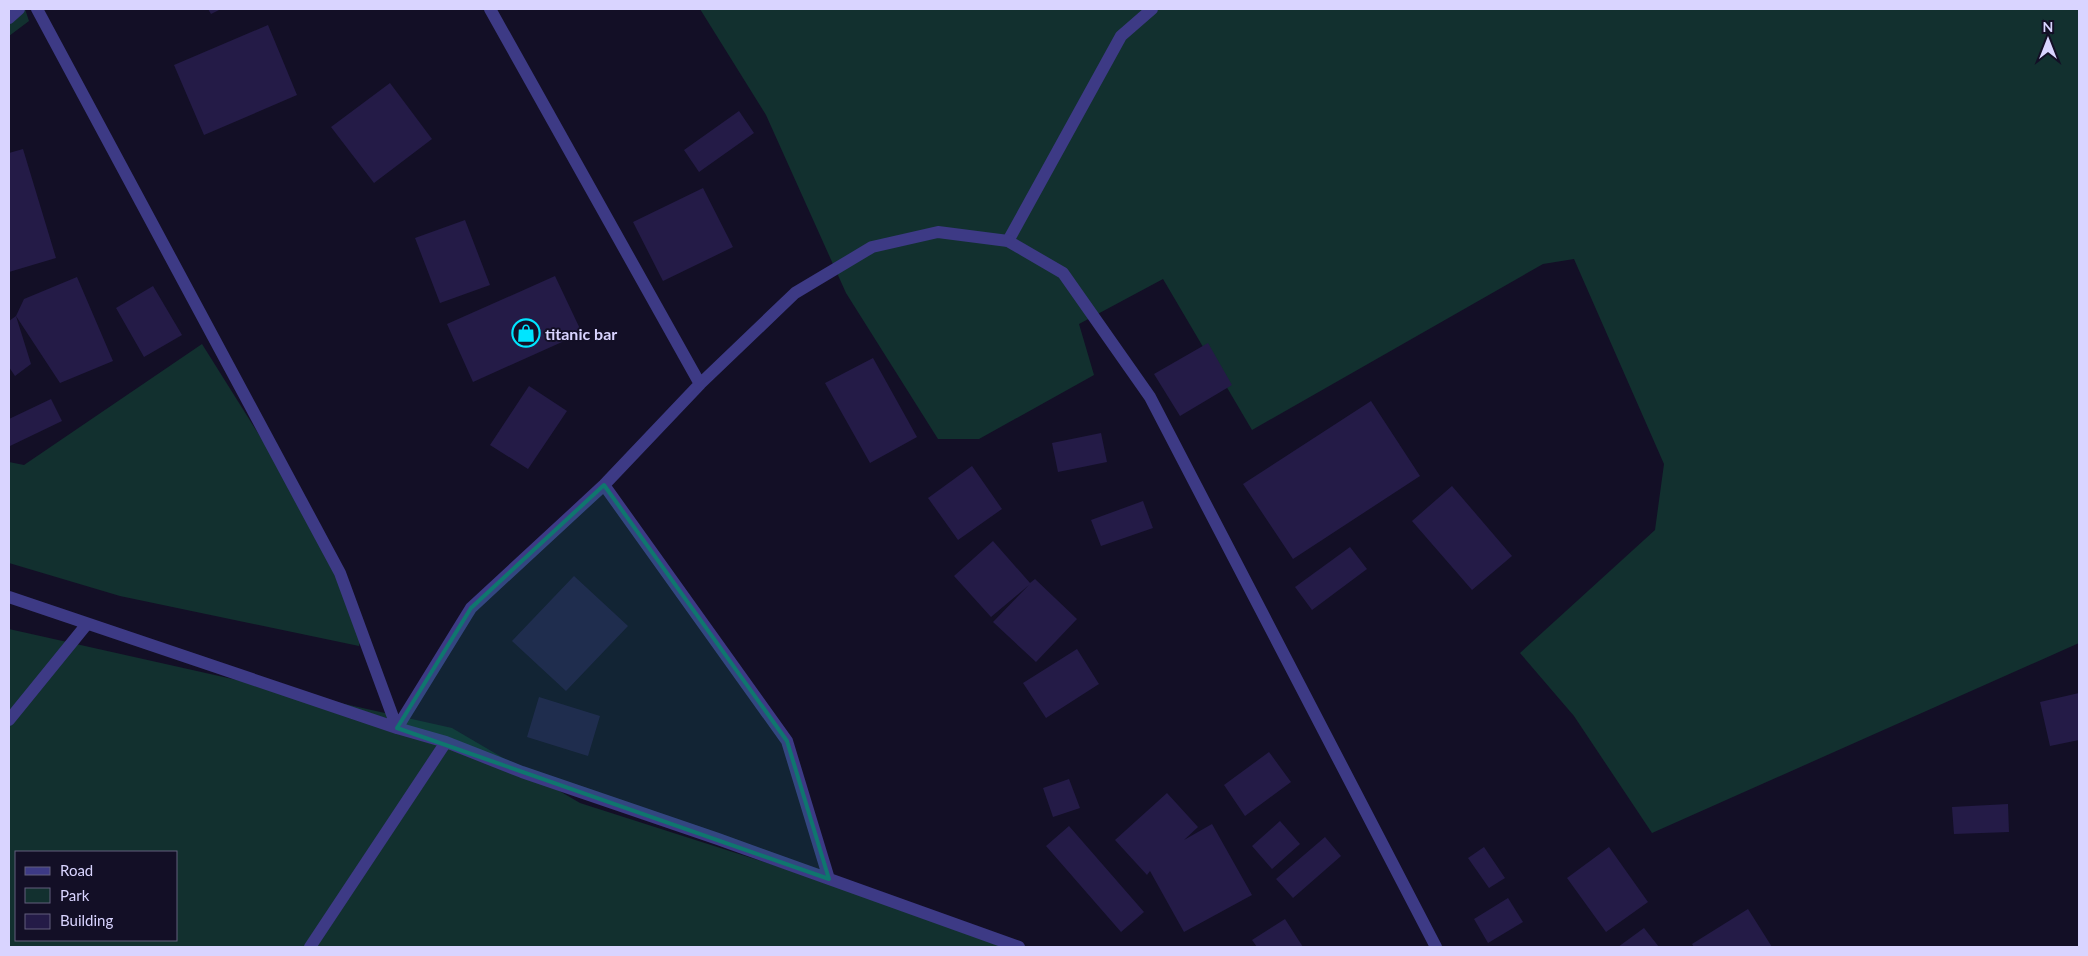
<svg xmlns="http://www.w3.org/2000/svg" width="2088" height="956" viewBox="0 0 2088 956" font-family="Lato,sans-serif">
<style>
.green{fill:#12302f;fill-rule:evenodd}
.building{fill:#241b47}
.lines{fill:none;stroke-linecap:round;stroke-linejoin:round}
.service{stroke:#3d3a85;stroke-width:12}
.minor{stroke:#3d3a85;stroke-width:12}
.marked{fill:#0f766e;fill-opacity:0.2;stroke:#0f766e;stroke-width:4;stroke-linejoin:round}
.labels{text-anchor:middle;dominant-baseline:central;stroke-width:4;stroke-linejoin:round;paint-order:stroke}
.poi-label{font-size:16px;font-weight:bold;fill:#d9d4ff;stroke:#130f26;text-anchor:start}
</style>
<rect width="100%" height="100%" fill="#130f26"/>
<path class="green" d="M9,9H25L29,21L9,36Z
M700,9H2079V643L1652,833L1574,716L1520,653L1655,530L1664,464L1574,259L1543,264L1252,430L1163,279L1079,324L1094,375L979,439H938L846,293L766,115Z
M202,344L315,524L364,622L359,646L120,596L9,563V462L24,465Z
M9,629L452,728L580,803L1029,947H9ZM16,852H176V940H16Z"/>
<path class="building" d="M208,9H221L211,14Z
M268,25L297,95L204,135L174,65Z
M390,83L432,139L374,183L331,127Z
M739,111L754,133L699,172L684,150Z
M23,149L56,258L9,272V153Z
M703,188L733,247L663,281L633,222Z
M465,220L490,285L440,303L415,238Z
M555,276L582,333L473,382L447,324Z
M77,277L113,361L60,383L16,316L24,299Z
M153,286L182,335L144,357L116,308Z
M16,316L31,364L15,376L9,367V321Z
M1208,343L1232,385L1180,416L1154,374Z
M873,358L917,437L870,463L825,383Z
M529,386L567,411L528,469L490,445Z
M51,399L62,421L10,446L9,419Z
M1371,401L1420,476L1293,559L1243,484Z
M1101,433L1107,462L1058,472L1052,443Z
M972,466L1002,509L958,540L928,498Z
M1452,486L1512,556L1472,590L1412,521Z
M1143,501L1153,528L1101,546L1091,520Z
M993,541L1030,583L1035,579L1077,619L1036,662L993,622L1029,585L991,617L954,576Z
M1350,547L1367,569L1312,610L1295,587Z
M574,576L628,626L566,691L512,641Z
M1077,649L1099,684L1046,718L1023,683Z
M2079,693V740L2050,746L2040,702Z
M539,697L600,716L588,756L527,737Z
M1269,752L1291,782L1245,816L1224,785Z
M1069,779L1080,808L1053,817L1043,788Z
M1167,793L1198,827L1184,840L1212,824L1252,895L1184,932L1150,871L1147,875L1115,840Z
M2008,804L2009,832L1954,834L1952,807Z
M1280,821L1300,844L1272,869L1252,846Z
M1069,826L1144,912L1121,932L1046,846Z
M1325,837L1341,856L1293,898L1276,879Z
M1484,847L1505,878L1489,888L1468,858Z
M1609,847L1648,902L1606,932L1567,878Z
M1508,898L1523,922L1488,943L1474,919Z
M1748,909L1772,947H1694L1692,944Z
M1285,919L1303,947H1257L1252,940Z
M1644,928L1659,947H1618Z"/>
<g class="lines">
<path class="service" d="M1008,241L1121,36L1152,9"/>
<path class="minor" d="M37,9L340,573L397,728
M490,9L700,384
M9,18L19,9
M604,485L787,741L829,879
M9,597L397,728L446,742L522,772L718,839L1019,947
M9,720L87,624
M397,728L471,608L604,485L700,384L795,293L872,247L938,232L1008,241L1063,273L1150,397L1436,947
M310,947L446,742"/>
</g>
<path class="marked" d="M604,485L787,741L829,879L397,728L471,608Z"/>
<defs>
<g id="shop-ring" transform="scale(1.4375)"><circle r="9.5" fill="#130f26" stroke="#00e5ff" stroke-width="1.5"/><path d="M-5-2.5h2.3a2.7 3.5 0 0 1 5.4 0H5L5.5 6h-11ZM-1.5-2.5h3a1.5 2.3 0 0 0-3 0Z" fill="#00e5ff"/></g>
</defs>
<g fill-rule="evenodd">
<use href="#shop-ring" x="526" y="333"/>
</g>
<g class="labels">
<g class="poi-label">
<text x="545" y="333">titanic bar</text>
</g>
</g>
<rect width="2088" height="956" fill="none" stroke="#d9d4ff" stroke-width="20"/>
<rect x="15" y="851" width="162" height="90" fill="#130f26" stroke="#625e7d"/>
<rect x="25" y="867" width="25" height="8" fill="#3d3a85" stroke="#625e7d"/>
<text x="60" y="876" font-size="15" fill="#d9d4ff">Road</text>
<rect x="25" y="888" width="25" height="15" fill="#12302f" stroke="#625e7d"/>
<text x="60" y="901" font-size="15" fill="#d9d4ff">Park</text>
<rect x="25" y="914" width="25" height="15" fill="#241b47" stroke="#625e7d"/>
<text x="60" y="926" font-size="15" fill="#d9d4ff">Building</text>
<g transform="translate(2048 40)" stroke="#130f26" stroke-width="4" paint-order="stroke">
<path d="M0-4L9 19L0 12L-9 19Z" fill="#d9d4ff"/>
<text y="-8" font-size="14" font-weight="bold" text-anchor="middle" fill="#d9d4ff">N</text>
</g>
</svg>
